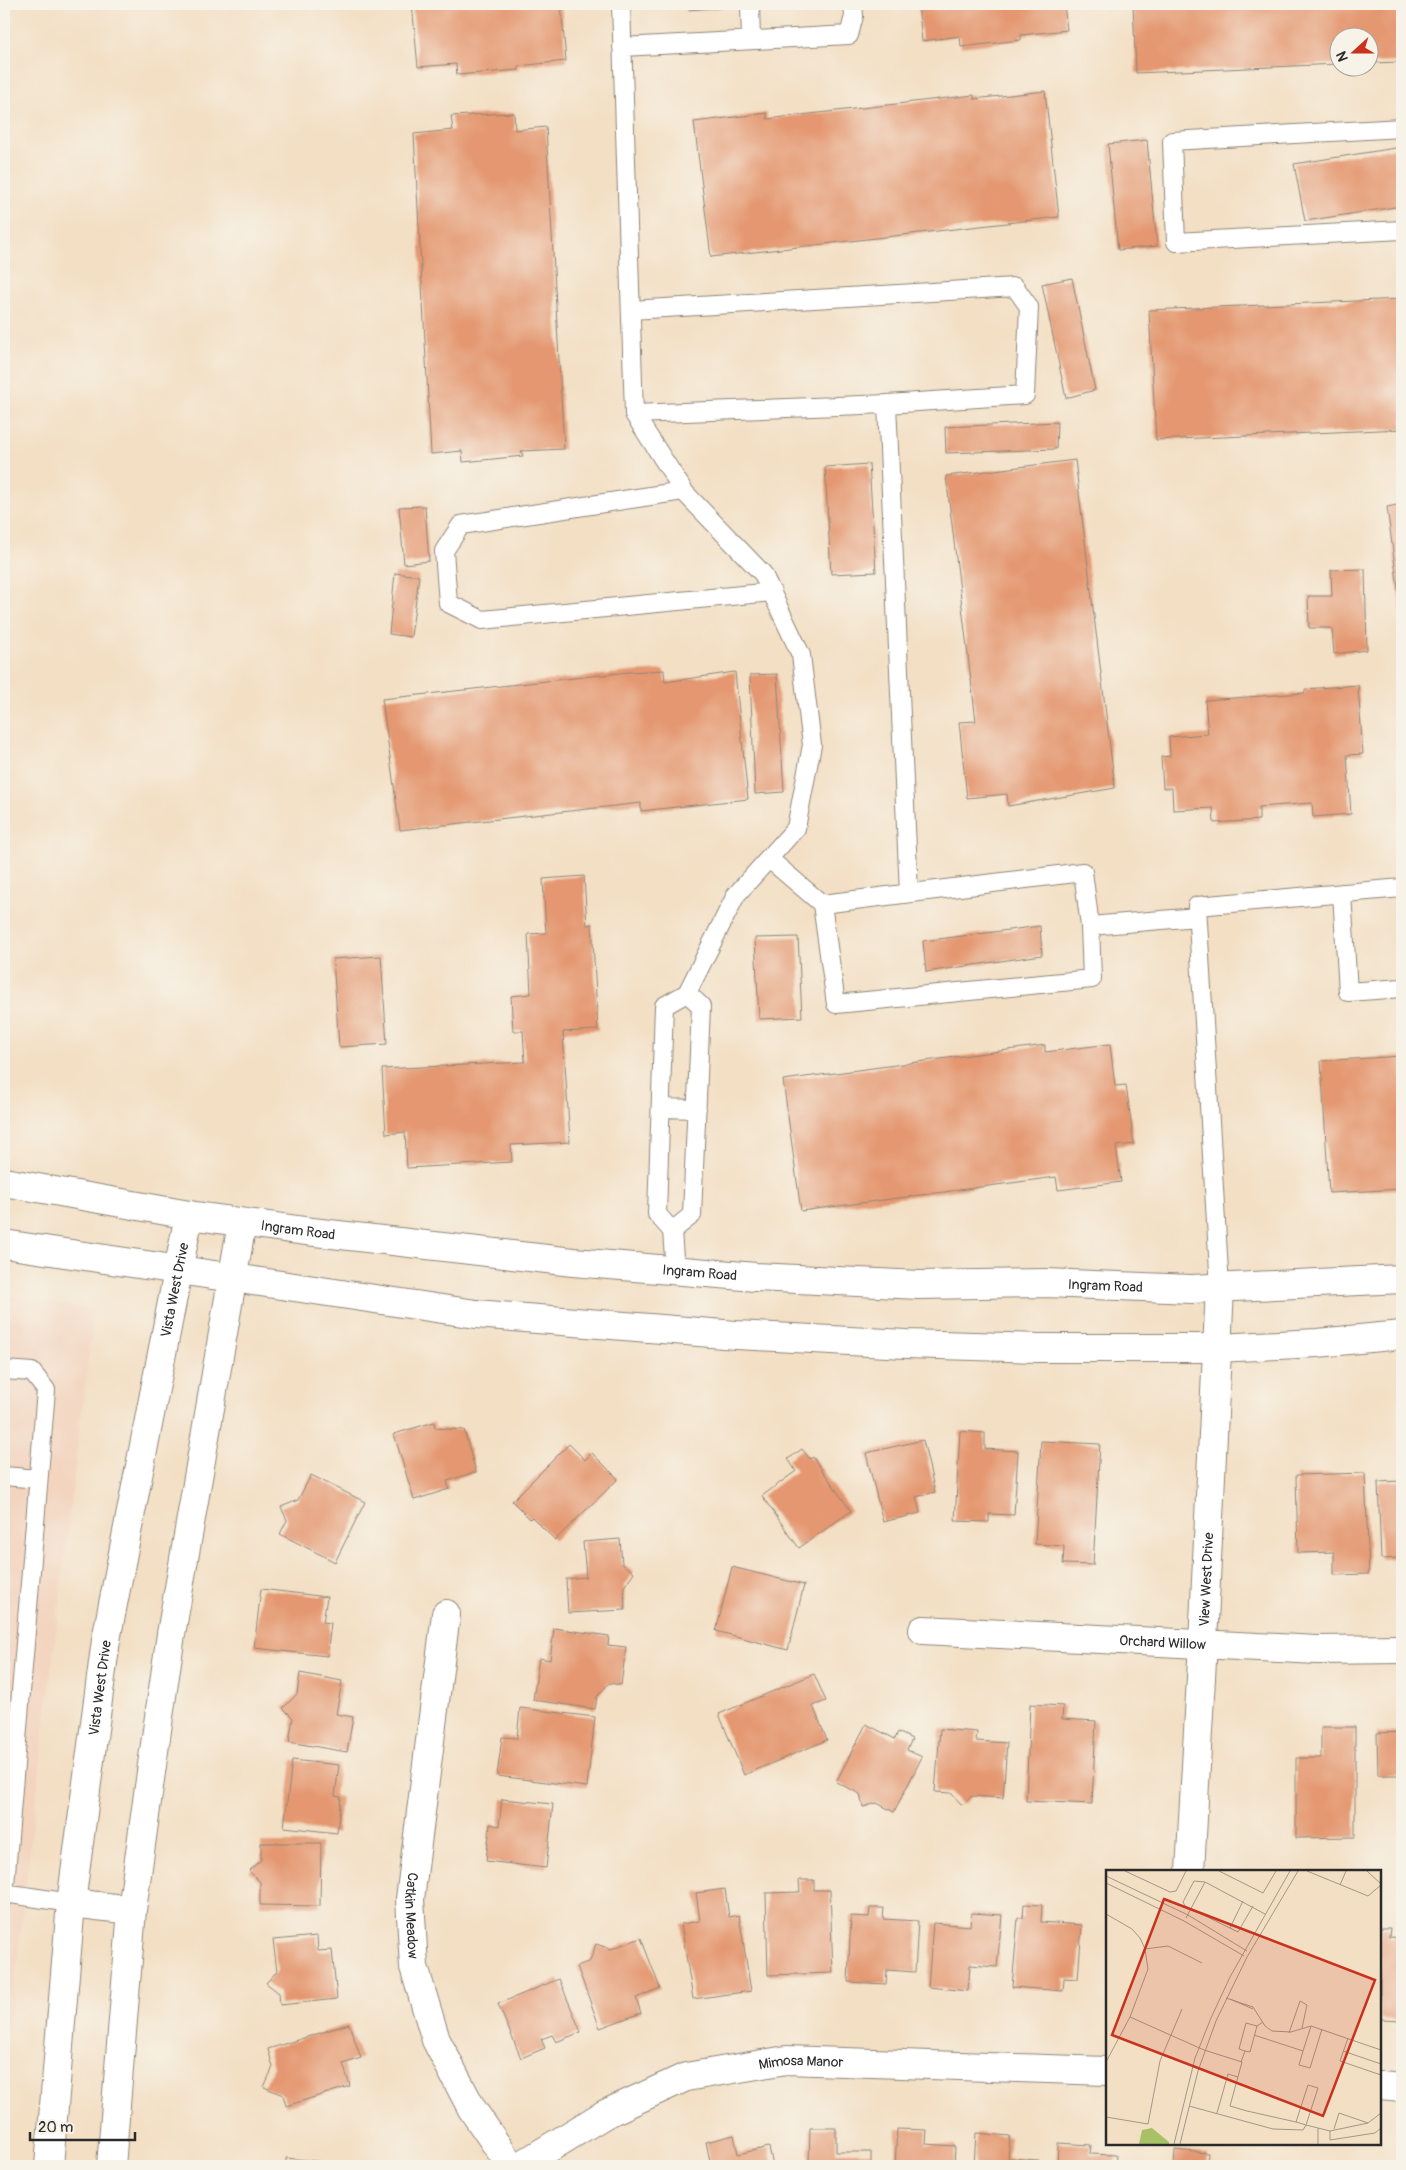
<svg xmlns="http://www.w3.org/2000/svg" width="1406" height="2170" viewBox="0 0 1406 2170" font-family="Pangolin,sans-serif">
<style>
.built{fill:#f3d4bf}
.building{fill:#e4976f}
.lines{fill:none;stroke-linecap:round;stroke-linejoin:round}
.lane-casing{stroke:#8f8578;stroke-width:20}
.street-casing{stroke:#8f8578;stroke-width:30}
.secondary-casing{stroke:#8f8578;stroke-width:30}
.lane{stroke:#fff;stroke-width:18}
.street{stroke:#fff;stroke-width:28}
.secondary{stroke:#fff;stroke-width:28}
.labels{text-anchor:middle;dominant-baseline:central;stroke-width:4;stroke-linejoin:round;paint-order:stroke}
.street-label{font-size:14px;fill:#2b2b2b;stroke:#f7f3e8}
.inset-road{fill:none;stroke:#a39787;stroke-width:1}
.view{fill:#c8321e;fill-opacity:0.15;stroke:#c8321e;stroke-width:2.5}
.inset-edge{fill:none;stroke:#2b2b2b;stroke-width:2.5}
</style>
<rect width="100%" height="100%" fill="#f7f3e8"/>
<filter id="ink" filterUnits="userSpaceOnUse"><feTurbulence type="fractalNoise" baseFrequency=".02" numOctaves="2"/><feDisplacementMap in="SourceGraphic" scale="10" xChannelSelector="R" yChannelSelector="G"/><feConvolveMatrix kernelMatrix="1 2 1 2 8 2 1 2 1" color-interpolation-filters="sRGB"/></filter>
<filter id="wash" filterUnits="userSpaceOnUse"><feTurbulence type="fractalNoise" baseFrequency=".0096" numOctaves="4" result="noise"/><feDisplacementMap in="SourceGraphic" scale="20" xChannelSelector="R" yChannelSelector="G"/><feGaussianBlur stdDeviation="1.12" result="paint"/><feColorMatrix in="noise" values="0 0 0 0 0 0 0 0 0 0 0 0 0 0 0 0 0 1.4 0 .05"/><feComposite in="paint" operator="in"/></filter>
<g filter="url(#wash)">
<rect width="100%" height="100%" fill="#f3dfc4"/>
<path class="built" d="M4,1295L94,1309L9,2028H4Z"/>
<g id="blocks">
<path class="building" d="M412,4H561L566,61L518,66L519,70L457,75L456,64L418,67Z
M688,4H742V6L688,10Z
M918,4H1064L1067,30L1021,35V40L961,47L960,36L922,41Z
M1133,4H1402V62L1368,63V38H1338V64L1136,73Z
M1045,91L1059,217L711,257L694,122L767,113V119L974,95V99Z
M514,113L515,130L546,127L564,449L521,451L523,456L463,462L462,451L431,454L414,134L453,130L451,116Z
M1147,140L1157,246L1118,250L1108,144Z
M1402,147V206L1305,221L1294,164Z
M1072,278L1095,390L1066,398L1042,284Z
M1402,299V429L1156,440L1149,310Z
M1057,422L1056,449L946,453L945,427Z
M1075,460L1115,788L1008,806L1007,794L967,798L959,722L976,721L946,476Z
M869,464L876,572L831,574L825,467Z
M1402,504V611H1401L1387,507Z
M425,506L429,561L404,564L399,507Z
M1365,569L1367,650L1334,654L1332,628H1309L1308,596H1332L1331,570Z
M395,573L419,576L411,637L389,634Z
M664,670L665,682L735,672L748,799L641,811V803L400,830L382,699L629,672Z
M777,674L784,792L755,794L750,675Z
M1358,685L1363,754L1347,755L1351,814L1313,817L1312,803L1259,807V820L1214,823L1213,808L1173,810L1172,788H1163L1161,757L1170,756L1169,737L1208,734L1205,700L1305,693V689Z
M584,876L587,925L592,924L598,1030L563,1032L570,1142L511,1145L512,1162L407,1168L405,1132L386,1134L382,1069L525,1062L523,1031H513L511,996L531,994L528,934L546,933L543,879Z
M1040,926L1042,955L926,972L923,941Z
M798,937L802,1017L759,1019L755,938Z
M381,956L387,1044L339,1047L333,959Z
M1110,1044L1115,1086L1126,1085L1134,1144L1116,1146L1121,1182L1058,1190L1056,1177L801,1211L783,1080L1045,1045V1052Z
M1402,1056V1189L1329,1193L1321,1061Z
M434,1422L435,1428L464,1430L476,1472L447,1481L449,1489L414,1500L394,1434Z
M960,1431L985,1433V1449L1018,1451L1014,1515L989,1514V1522L955,1521Z
M923,1440L935,1492L916,1497L920,1513L883,1522L866,1453Z
M1041,1441L1100,1444L1093,1565L1063,1564L1064,1546L1035,1544Z
M569,1444L585,1460L592,1453L618,1479L555,1540L532,1517L530,1519L512,1501Z
M802,1449L810,1459L813,1457L851,1511L799,1548L762,1496L796,1471L788,1459Z
M1365,1473L1369,1574L1334,1575V1552L1298,1553L1296,1475Z
M311,1475L365,1502L335,1562L280,1534L287,1520L281,1507L298,1500Z
M1402,1481V1558L1381,1559L1378,1482Z
M620,1539L622,1564L634,1572L624,1587L625,1610L568,1613L566,1579L586,1577L583,1542Z
M732,1567L804,1585L788,1650L716,1631Z
M261,1589L327,1597L323,1622L331,1623L327,1656L254,1648Z
M554,1628L609,1636L608,1645L626,1647L621,1685L609,1683L597,1697L595,1709L533,1700L539,1658L550,1660Z
M300,1673L342,1681L336,1714L353,1717L347,1752L289,1742L293,1718L283,1708L297,1694Z
M814,1674L826,1701L813,1706L827,1740L744,1775L719,1714Z
M1030,1704L1063,1706L1062,1719L1096,1721L1092,1804L1026,1801Z
M520,1708L595,1717L587,1787L497,1776L502,1737L517,1738Z
M866,1724L895,1739L898,1732L912,1739L907,1750L922,1757L894,1812L877,1803L863,1807L860,1794L836,1782Z
M1321,1727H1355V1837L1296,1838V1758H1321Z
M940,1729L977,1732L976,1741L1007,1743L1003,1798L972,1796L962,1805L951,1793L935,1792Z
M1402,1732V1775H1378L1377,1733Z
M292,1760L339,1765L335,1796L341,1797L337,1833L284,1827Z
M502,1799L553,1804L546,1868L486,1861L490,1824L499,1826Z
M261,1843H321L320,1906L260,1905V1882L249,1871L261,1860Z
M799,1880H814V1890H830L833,1973L768,1975L766,1893L800,1892Z
M725,1889L729,1917L739,1915L751,1991L693,1999L681,1924L700,1921L696,1893Z
M1024,1904L1042,1905L1041,1922L1082,1925L1078,1979L1064,1978L1063,1991L1012,1987L1018,1918H1023Z
M870,1908H884L883,1919L918,1921L915,1972L887,1970L886,1984L848,1982L851,1916L869,1917Z
M971,1913L1002,1915L997,1967L970,1965L968,1991L928,1987L933,1923L970,1926Z
M1380,1928H1390L1389,1937L1402,1938V2020L1381,2019L1380,2016Z
M317,1936L318,1951L332,1950L337,1999L280,2005L279,1993L266,1983L277,1971L273,1940Z
M641,1938L660,1988L636,1998L641,2013L600,2028L577,1966L590,1961L596,1944L611,1949Z
M559,1979L581,2032L556,2042L552,2035L541,2039L545,2048L521,2058L498,2004Z
M349,2024L361,2058L343,2064L350,2086L286,2106L283,2095L264,2087L273,2067L268,2049Z
M810,2128H836V2152H871V2166H809Z
M897,2129L927,2130L926,2144L955,2146L954,2166H895Z
M976,2133L1010,2136L1008,2158L1039,2160L1038,2166H974Z
M734,2135L738,2154L769,2147L773,2166H711L706,2142Z
M1058,2143L1091,2145L1090,2154L1116,2155L1115,2166H1057Z
M1175,2150L1208,2153L1207,2166H1174Z
M286,2158L356,2165V2166H286Z"/>
</g>
</g>
<g filter="url(#ink)">
<use href="#blocks" fill-opacity="0" stroke="#8f8578" stroke-width="1"/>
<g class="lines">
<g class="lane-casing">
<path id="lane" d="M621,4L634,414L685,493L763,574L801,655L812,745L796,828L736,895L687,993L664,1006L657,1214L672,1231L675,1271
M750,4L751,40
M622,47L849,35L854,16L853,4
M1402,128L1172,141L1176,242L1402,230
M631,310L1015,287L1029,307L1025,395L887,404
M634,414L887,404L909,893
M683,491L461,525L444,551L448,603L482,620L772,592
M768,858L822,904L836,1004L1092,979L1090,926L1197,917
M1342,893L1348,992L1402,988
M822,904L1083,872L1090,926
M661,1108L697,1109
M672,1231L692,1215L701,1006L687,993
M1220,1288L1197,906L1402,888
M4,1370L32,1372L46,1390L4,1897
M4,1476L38,1479
M4,1893L71,1903"/>
</g>
<g class="street-casing">
<g id="street">
<path id="s1" d="M446,1614L410,1899L414,1967L436,2040L472,2109L511,2166"/>
<path id="s2" d="M923,1630L1317,1650L1402,1649"/>
<path id="s3" d="M1190,1871L1203,1643L1220,1288"/>
<path d="M1380,2086L1402,2088"/>
<path id="s4" d="M520,2166L605,2114L686,2077L786,2060L1107,2071"/>
</g>
</g>
<g class="secondary-casing">
<g id="secondary">
<path id="s5" d="M4,1182L189,1215L305,1231L573,1262L756,1277L919,1285L1046,1283L1191,1289L1402,1279"/>
<path d="M4,1244L476,1314L736,1335L906,1344L1039,1348H1217L1317,1343L1402,1335"/>
<path d="M71,1903L132,1910"/>
<path id="s6" d="M49,2166L71,1903L106,1640L189,1215"/>
<path d="M111,2166L132,1910L152,1765L171,1634L242,1223"/>
</g>
</g>
<use href="#lane" class="lane"/>
<use href="#street" class="street"/>
<use href="#secondary" class="secondary"/>
</g>
</g>
<g class="labels">
<g class="street-label">
<text stroke="none"><textPath href="#s5" startOffset="298">Ingram Road</textPath></text>
<text stroke="none"><textPath href="#s5" startOffset="702">Ingram Road</textPath></text>
<text stroke="none"><textPath href="#s5" startOffset="1108">Ingram Road</textPath></text>
<text stroke="none"><textPath href="#s6" startOffset="886">Vista West Drive</textPath></text>
<text stroke="none"><textPath href="#s3" startOffset="292">View West Drive</textPath></text>
<text stroke="none"><textPath href="#s2" startOffset="240">Orchard Willow</textPath></text>
<text stroke="none"><textPath href="#s6" startOffset="481">Vista West Drive</textPath></text>
<text stroke="none"><textPath href="#s1" startOffset="304">Catkin Meadow</textPath></text>
<text stroke="none"><textPath href="#s4" startOffset="305">Mimosa Manor</textPath></text>
</g>
</g>
<g transform="translate(1106 1870)">
<rect width="275" height="275" fill="#f3dfc4"/>
<path d="M46,258L63,272V274H33L36,260Z" fill="#a8c167"/>
<path class="inset-road" d="M19,1L64,22L70,21L80,1M113,1L157,23L170,1M201,1L262,26L275,15M261,1L275,14M0,6L82,45L141,81M99,12L88,11L77,32L79,36L132,62L147,36M0,13L78,51L138,86M234,15L240,1M0,44L26,59L34,68L39,79L42,99L24,147L0,192M80,48L99,12L159,44M124,58L137,31M39,79L62,76L96,93M120,128L147,137L159,156L166,161L185,162L205,156L275,180M124,129L147,139M24,147L98,180L136,192L124,236L141,241L190,252L200,255L212,218L202,215L190,252M183,163L194,131L201,135L196,158M148,165L197,181L205,156M242,168L234,191L275,205M139,181L144,182L151,156M197,181L193,195L204,198L216,159M237,181L275,194M135,192L139,181L133,179L140,153L151,156L157,152M83,236L167,259L197,260L200,255L224,261L262,253L275,243M111,243L122,204L132,207M0,247L42,254L54,191L76,139M228,259L233,243L262,253M224,261V270L269,263L275,258M68,274L89,188L105,148L124,107L184,1M74,274L92,201L110,151L141,87L192,1M212,274V258"/>
<path class="view" d="M58,29L269,110L217,246L6,165Z"/>
<rect width="275" height="275" class="inset-edge"/>
</g>
<rect width="1406" height="2170" fill="none" stroke="#f7f3e8" stroke-width="20"/>
<g transform="translate(1354 52) rotate(249)"><circle r="24" fill="#f7f3e8" stroke="#a5a39c"/>
<path d="M0-4L9 19L0 12L-9 19Z" fill="#c8321e"/>
<text y="-8" font-size="14" font-weight="bold" text-anchor="middle" fill="#2b2b2b">N</text>
</g>
<path d="M30 2132v8h105v-8" fill="none" stroke="#2b2b2b" stroke-width="2.5"/>
<text x="38" y="2132" font-size="15" fill="#2b2b2b" stroke="#f7f3e8" stroke-width="4" paint-order="stroke">20 m</text>
</svg>
